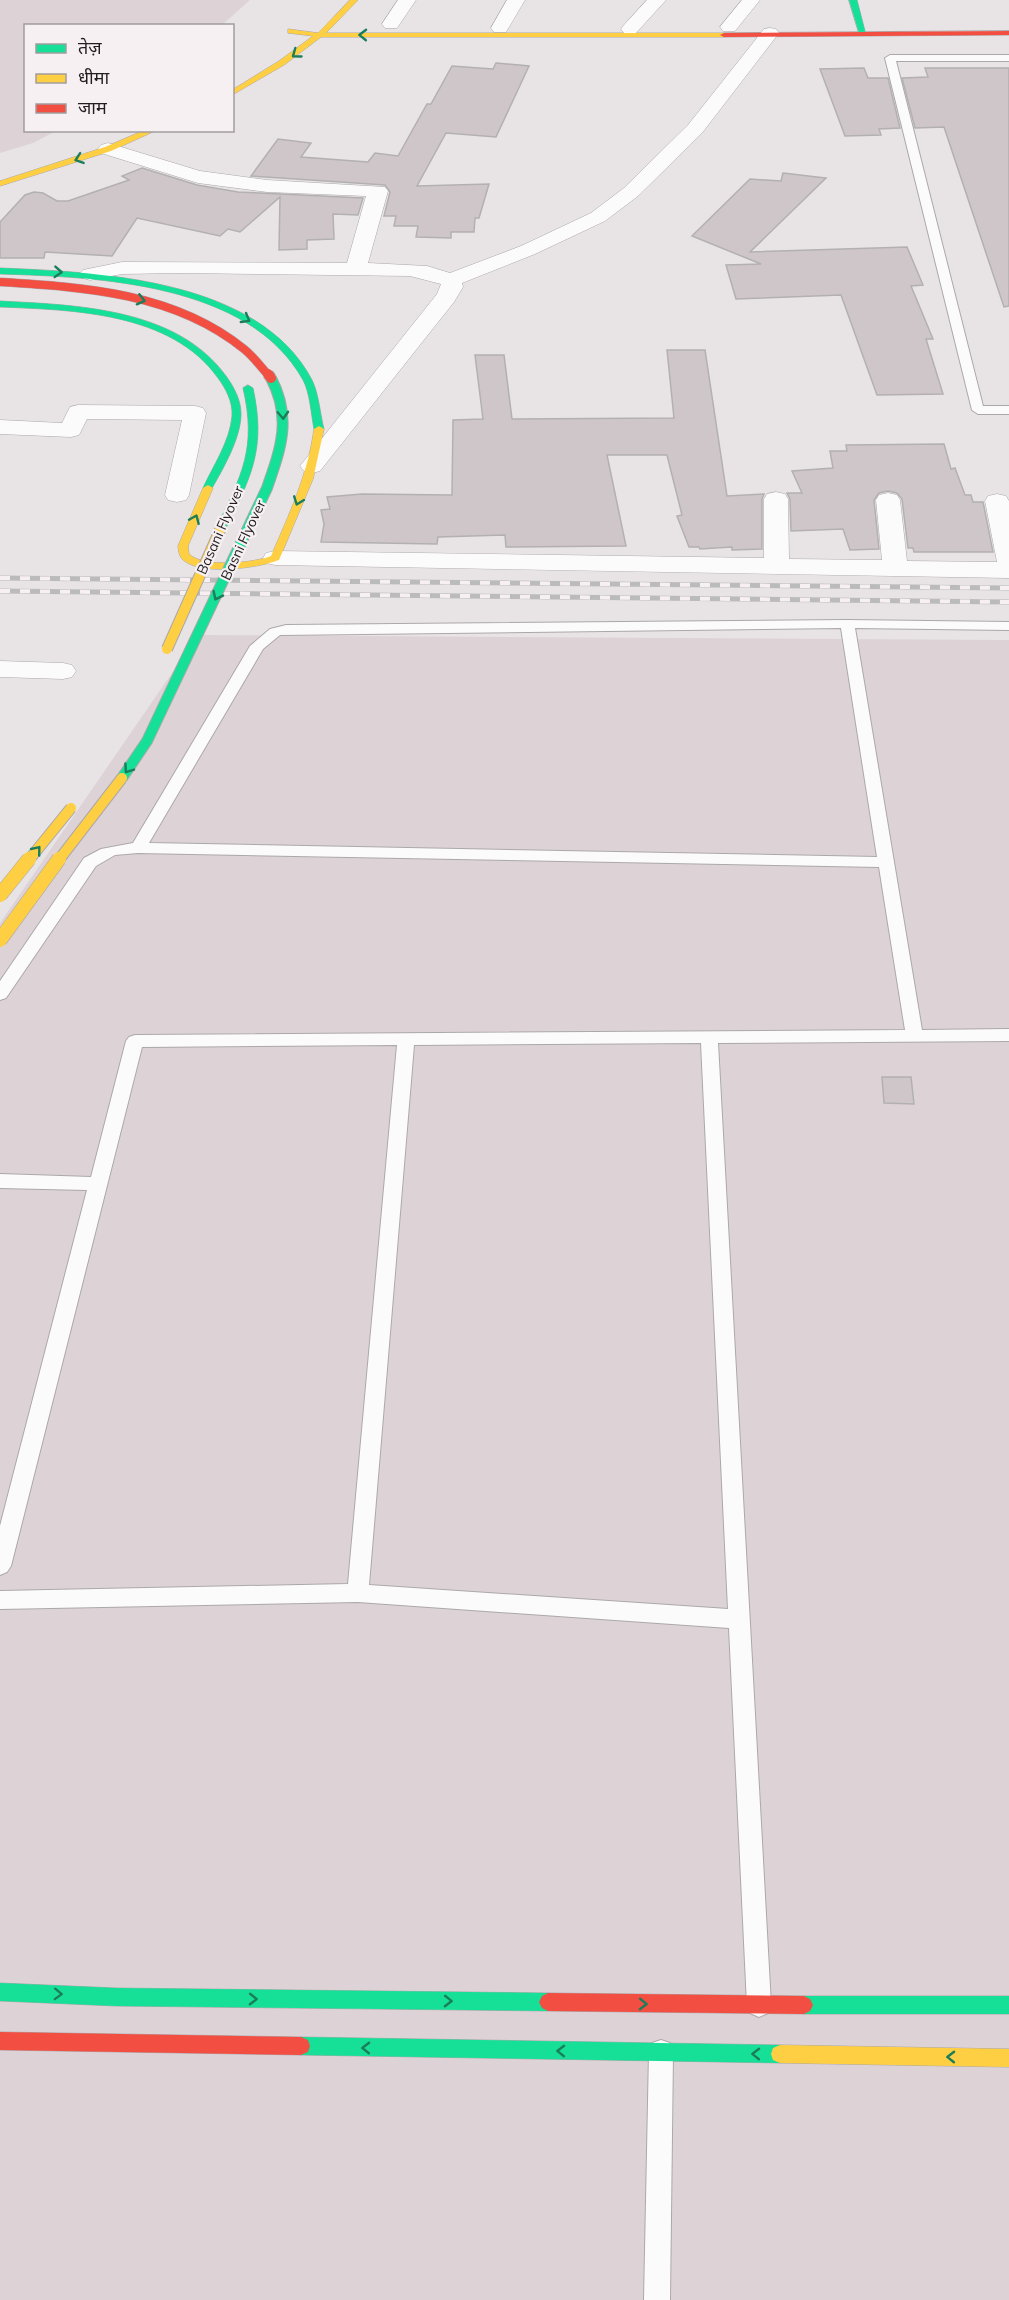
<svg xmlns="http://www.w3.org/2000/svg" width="1009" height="2300" viewBox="0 0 1009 2300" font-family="Mulish,'Noto Sans Devanagari',sans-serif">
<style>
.built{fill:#ddd3d7}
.building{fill:#cfc6ca;stroke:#b3b0b1;stroke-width:1.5}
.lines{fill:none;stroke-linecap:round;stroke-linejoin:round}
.lane-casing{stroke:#aba8aa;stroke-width:2}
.street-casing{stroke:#aba8aa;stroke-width:1}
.fast-casing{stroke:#aba8aa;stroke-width:1}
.slow-casing{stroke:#aba8aa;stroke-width:1}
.jam-casing{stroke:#aba8aa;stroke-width:1}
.lane{fill:#fcfbfb;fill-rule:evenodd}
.street{fill:#fcfbfb;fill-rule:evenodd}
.fast{fill:#16e098;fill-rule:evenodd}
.slow{fill:#ffcf43;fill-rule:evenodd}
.jam{fill:#f24e42;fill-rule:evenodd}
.rail-casing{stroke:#bcbbbc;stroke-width:5}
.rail{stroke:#f7f0f3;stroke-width:4;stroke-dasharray:10;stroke-linecap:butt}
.fast-bridge-casing{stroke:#aba8aa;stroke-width:12;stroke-linecap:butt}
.slow-bridge-far1-casing{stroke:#aba8aa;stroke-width:12;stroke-linecap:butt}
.slow-bridge-casing{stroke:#aba8aa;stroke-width:15;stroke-linecap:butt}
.jam-bridge-far1-casing{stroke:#aba8aa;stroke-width:9;stroke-linecap:butt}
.jam-bridge-casing{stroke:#aba8aa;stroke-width:12;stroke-linecap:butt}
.fast-bridge{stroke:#16e098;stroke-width:10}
.slow-bridge-far1{stroke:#ffcf43;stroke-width:10}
.slow-bridge{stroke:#ffcf43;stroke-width:14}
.jam-bridge-far1{stroke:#f24e42;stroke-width:8}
.jam-bridge{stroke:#f24e42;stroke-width:10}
.oneway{stroke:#1b7e5b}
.labels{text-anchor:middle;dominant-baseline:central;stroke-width:4.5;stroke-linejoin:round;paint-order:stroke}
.far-street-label{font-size:14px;fill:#201d1e;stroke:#f7f0f3}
</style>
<rect width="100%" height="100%" fill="#e8e4e6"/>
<path class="built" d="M0,0H250L222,25L26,26V130L56,131L33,143L0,153Z
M198,635L1009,640V2300H0V923Z"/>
<path class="building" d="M496,63L529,66L496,137L446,133L417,186L489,184L479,218H475L474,232H451V238L416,237L418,226H394L396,216H384L390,192L385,185L251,176L278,139L311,143L301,157L368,162L375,153L398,156L427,104H431L452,66L493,69Z
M864,68L868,78H888L900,128L879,129L881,135L845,136L820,69Z
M925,68H1009V306L1004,307L944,127L915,128L902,78L928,77Z
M142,168L197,185L238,192L363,198L358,215L333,214L334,239L307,240V249L279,250L280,197L240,232L228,229L220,236L137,218L112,256L45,252L44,258H0V222L25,195L34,192L43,193L57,201H68L129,180L122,176Z
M783,173L826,178L750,252L907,247L923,285L911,286L933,339H926L943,394L877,395L841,295L736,299L726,265L761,264L692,236L750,179L781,181Z
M667,350H705L727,496L764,494L762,499V549L732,550V547L700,549L699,547H689L677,516L682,515L667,455H607L626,546L506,547L505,535L438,537L437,544L321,542L324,524L321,510L330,509L327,497L362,494L452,495L453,420L483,419L475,355H504L512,419L674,418Z
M944,444L951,469L955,468L965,495H971L973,502H983L993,552H914L913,548H908L902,499L897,493L888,491L879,493L874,500L879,549L850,550L843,529L791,531L790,499L787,493H802L792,471L833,468L830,451H847L846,445Z
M882,1077H911L914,1104L884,1103Z"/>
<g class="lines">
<g class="lane-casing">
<path id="lane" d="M1009,55V61H896L983,406H1009V414H978L972,410L885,58L890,55Z
M847,620L1009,622V630L855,628L922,1030L1009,1029V1041L718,1043L771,2005L768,2013L759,2017L750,2013L747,2005L729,1628L358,1602L0,1609V1591L348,1584L397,1045L142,1047L11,1566L7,1572L0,1575V1526L87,1190L0,1188V1174L91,1177L126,1041L129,1037L135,1035L905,1030L879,867L138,853L115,855L96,866L6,998L0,1000V981L84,858L101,849L133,843L250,646L270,629L286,625ZM841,628L877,857L149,843L263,649L280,635ZM701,1043L728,1609L369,1585L414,1045Z
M661,2040L670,2043L673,2052L670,2300H644L649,2052L652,2043Z"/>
</g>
<g class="street-casing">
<path id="street" d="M398,0H416L397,28H385L382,24Z
M507,0H525L506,32H494L491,28Z
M647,0H666L636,33H624L621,29L624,25Z
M742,0H760L735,31H723L720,27Z
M770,28L776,29L779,33L702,133L638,196L605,221L535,254L462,283L463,287L454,302L320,471L312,473L304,471L300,466L437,294L441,284L410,276L180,273L122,274L90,280L83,278L79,274L83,270L122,262L347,263L366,196L267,192L198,183L101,153L98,149L101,145L108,143L200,171L267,180L385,187L388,191L368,263L427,266L450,273L521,246L591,213L624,188L688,125L764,29Z
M78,405L195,406L203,408L206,413L189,495L186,500L177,502L168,500L165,495L182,420L87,419L79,435L71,437L0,434V420L62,423L70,407Z
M776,492L785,494L788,499L789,559L882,560L876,500L879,495L888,493L897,495L900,500L907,561L997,562L985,501L988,496L997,494L1006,496L1009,501V578L275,565L266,563L263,558L266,553L275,551L764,558V499L767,494Z
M0,661L63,663L72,665L76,671L72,677L63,679L0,677Z"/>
</g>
<g class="fast-casing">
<path id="fast" d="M849,0H857L866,35L859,33Z
M0,268C100,272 259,279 312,380C319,394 320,414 324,429L319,432L314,429C311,414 310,393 303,380C249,283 98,277 0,274Z
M0,301C77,305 177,308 226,376C234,387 241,400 241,414C241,438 223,469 211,490L203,488C213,466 230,441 232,416C233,402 226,389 218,378C171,312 73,310 0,307Z
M248,385L253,388C266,448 252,475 226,528L221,531L216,528C242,475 257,448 243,388Z
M0,1983L116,1988L548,1993L554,1996L557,2002L554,2008L548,2011L116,2006L0,2001Z
M804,1996H1009V2014H804L798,2011L795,2005L798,1999Z
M301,2037L780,2045L787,2048L789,2054L787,2060L780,2063L301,2055L294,2052L292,2046L294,2040Z"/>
</g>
<g class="slow-casing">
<path id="slow" d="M350,0H358L326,33H724L728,35L724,37H321L284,65L232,95V90L279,61L313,36L288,33V29L318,33Z
M145,130H157L111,151L0,186V181L105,147Z
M319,426L324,429L313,479L279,560C258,568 205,575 186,562C179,558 179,553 178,546L203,488L208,485L213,488L188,546L189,554C203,568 254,563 271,556C289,515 308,474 314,429Z
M780,2045L1009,2049V2067L780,2063L773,2060L771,2054L773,2048Z"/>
</g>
<g class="jam-casing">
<path id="jam" d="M1009,31V35L724,37L720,35L724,33Z
M548,1993L804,1996L810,1999L813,2005L810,2011L804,2014L548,2011L542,2008L539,2002L542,1996Z
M0,2032L301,2037L308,2040L310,2046L308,2052L301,2055L0,2050Z"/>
</g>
<use href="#lane" class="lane"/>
<use href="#street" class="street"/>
<use href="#fast" class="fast"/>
<use href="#slow" class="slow"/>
<use href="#jam" class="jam"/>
<g class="rail-casing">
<path id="rail" d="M0,578L1009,588
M0,591L1009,602"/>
</g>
<use href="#rail" class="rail"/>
<g class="fast-bridge-casing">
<path id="fast-bridge" d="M122,778L147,741L267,488C281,448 292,418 271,378"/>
</g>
<g class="slow-bridge-far1-casing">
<path id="slow-bridge-far1" d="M167,649L221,528
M28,861L71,808
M58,861L122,778"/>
</g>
<g class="slow-bridge-casing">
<path id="slow-bridge" d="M0,895L29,859
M0,940L59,859"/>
</g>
<g class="jam-bridge-far1-casing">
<path id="jam-bridge-far1" d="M0,282C85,287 175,293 244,349C253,356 261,367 269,376"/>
</g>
<g class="jam-bridge-casing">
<path id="jam-bridge" d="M268,374L271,378"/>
</g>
<use href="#fast-bridge" class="fast-bridge"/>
<use href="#slow-bridge-far1" class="slow-bridge-far1"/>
<use href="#slow-bridge" class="slow-bridge"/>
<use href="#jam-bridge-far1" class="jam-bridge-far1"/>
<use href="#jam-bridge" class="jam-bridge"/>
</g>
<defs><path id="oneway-chevron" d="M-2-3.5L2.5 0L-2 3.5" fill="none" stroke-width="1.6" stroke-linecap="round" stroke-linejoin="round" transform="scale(1.5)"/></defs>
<g class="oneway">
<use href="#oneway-chevron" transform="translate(363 35) rotate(-179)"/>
<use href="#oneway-chevron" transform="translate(296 54) rotate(144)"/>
<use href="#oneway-chevron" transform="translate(79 159) rotate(161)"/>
<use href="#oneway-chevron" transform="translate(58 272) rotate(4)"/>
<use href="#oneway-chevron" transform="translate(141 300) rotate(14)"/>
<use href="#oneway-chevron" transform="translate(246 319) rotate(30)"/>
<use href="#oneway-chevron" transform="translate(283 415) rotate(87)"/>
<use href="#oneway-chevron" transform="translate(298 501) rotate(111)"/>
<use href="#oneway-chevron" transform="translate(195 519) rotate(-67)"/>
<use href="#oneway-chevron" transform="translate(217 596) rotate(116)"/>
<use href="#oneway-chevron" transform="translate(128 769) rotate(125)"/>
<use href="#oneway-chevron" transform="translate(37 850) rotate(-51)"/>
<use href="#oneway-chevron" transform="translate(58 1994) rotate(2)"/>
<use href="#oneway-chevron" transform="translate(253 1999) rotate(1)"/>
<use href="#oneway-chevron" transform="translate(448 2001) rotate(1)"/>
<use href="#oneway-chevron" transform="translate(643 2004) rotate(1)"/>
<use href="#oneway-chevron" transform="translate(366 2048) rotate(-179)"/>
<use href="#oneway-chevron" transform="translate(561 2051) rotate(-179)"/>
<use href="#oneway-chevron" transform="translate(756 2054) rotate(-179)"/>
<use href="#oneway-chevron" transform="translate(951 2057) rotate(-179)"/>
</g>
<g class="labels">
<g class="far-street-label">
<text transform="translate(220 530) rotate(-66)">Basani Flyover</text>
<text transform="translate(243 540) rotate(-65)">Basni Flyover</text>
</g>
</g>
<rect x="24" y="24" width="210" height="108" fill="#f7f0f3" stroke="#a19c9e" stroke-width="1.5"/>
<rect x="36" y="44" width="30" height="9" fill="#16e098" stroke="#a19c9e" stroke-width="1.5"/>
<text x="78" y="54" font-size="18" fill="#201d1e">तेज़</text>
<rect x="36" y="74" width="30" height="9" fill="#ffcf43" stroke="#a19c9e" stroke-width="1.5"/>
<text x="78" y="84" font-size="18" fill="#201d1e">धीमा</text>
<rect x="36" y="104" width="30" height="9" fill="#f24e42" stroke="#a19c9e" stroke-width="1.5"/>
<text x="78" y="114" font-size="18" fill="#201d1e">जाम</text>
</svg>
